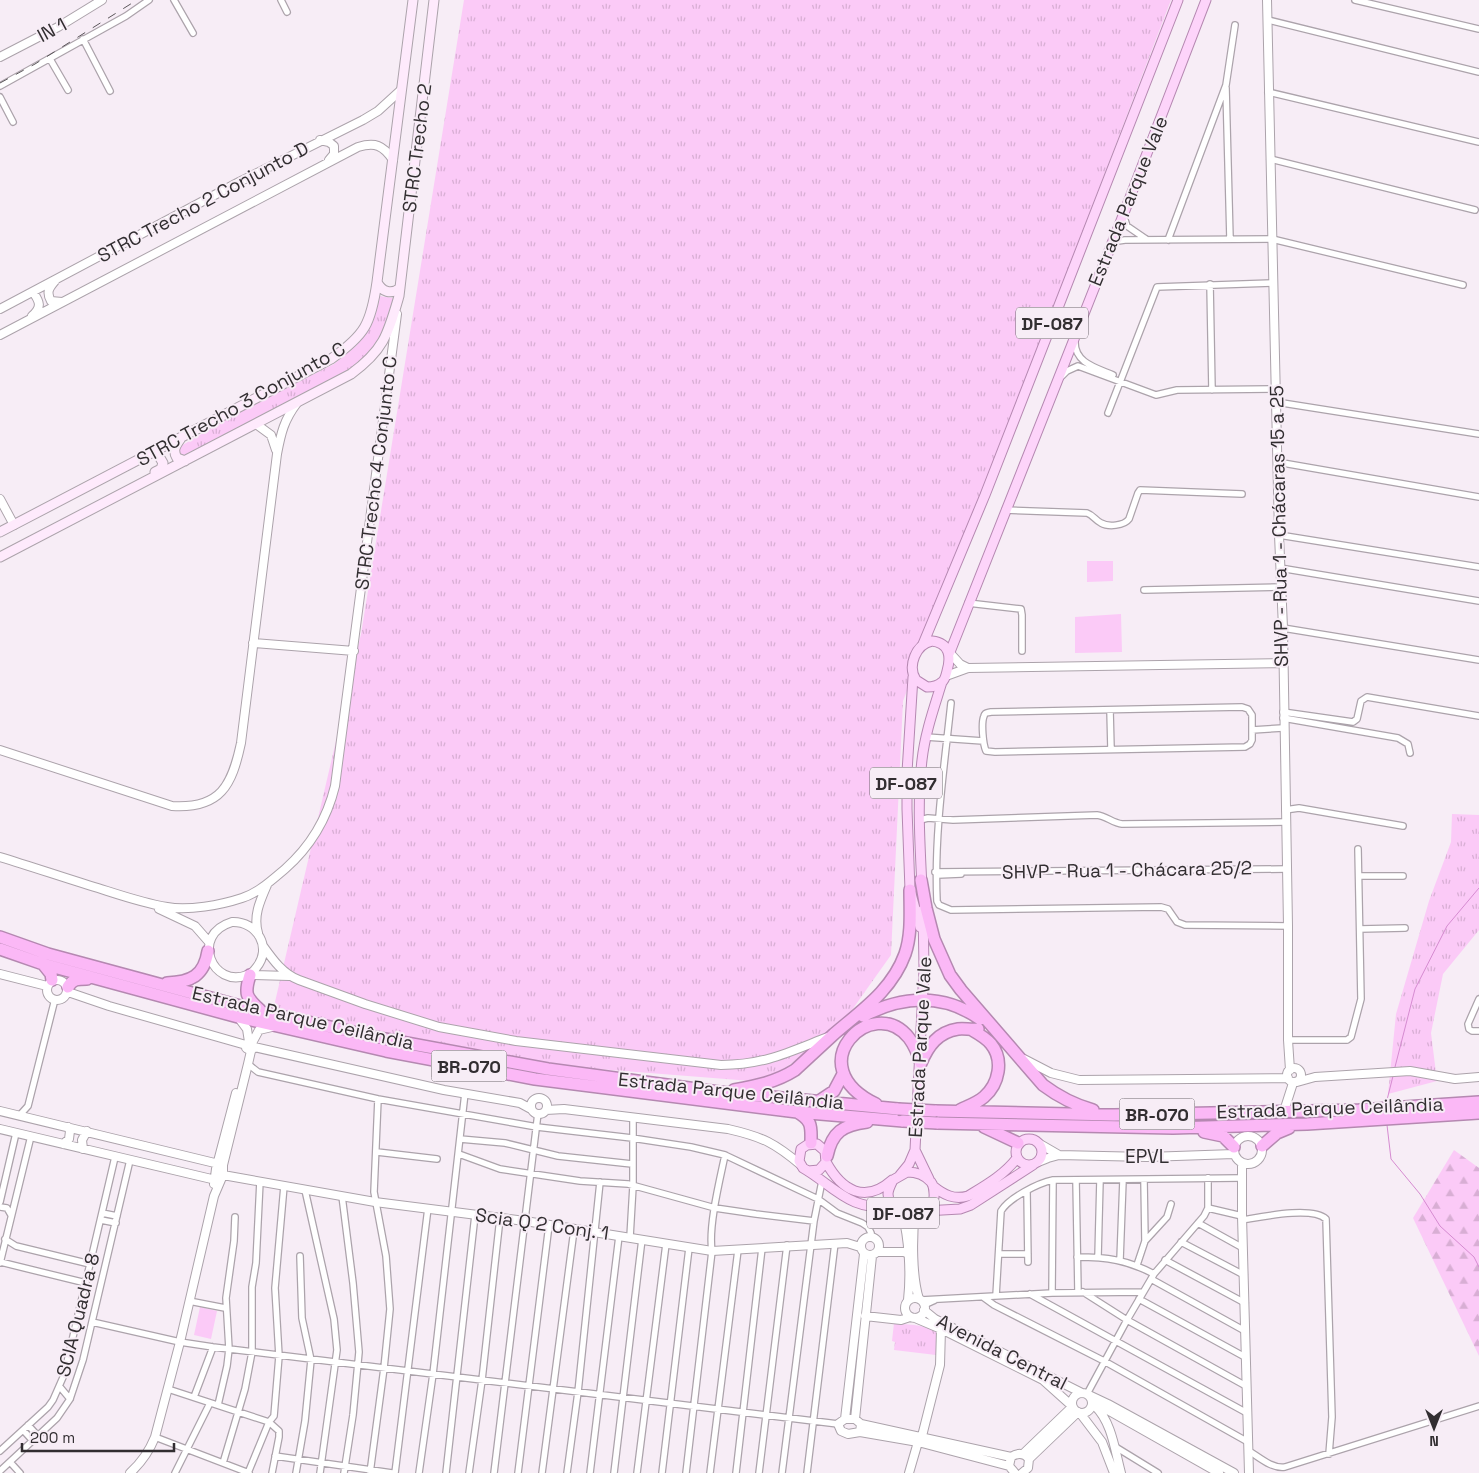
<svg xmlns="http://www.w3.org/2000/svg" width="1479" height="1473" viewBox="0 0 1479 1473" font-family="'Space Grotesk',sans-serif">
<style>
.grass{fill:url(#grass-tufts)}
.forest{fill:url(#forest-firs)}
.pitch{fill:#fbcaf7}
.lines{fill:none;stroke-linecap:round;stroke-linejoin:round}
.stream{stroke:#d68bd1;stroke-width:1}
.minor-casing{stroke:#aca3ab;stroke-width:8}
.tertiary-casing{stroke:#aca3ab;stroke-width:10}
.secondary-casing{stroke:#aca3ab;stroke-width:11}
.primary-casing{stroke:#b588b1;stroke-width:11}
.motorway-casing{stroke:#b588b1;stroke-width:14}
.minor{stroke:#fff;stroke-width:5.5}
.tertiary{stroke:#fff;stroke-width:8}
.secondary{stroke:#feeafc;stroke-width:9}
.primary{stroke:#fdd4fa;stroke-width:9}
.motorway{stroke:#fbb8f6;stroke-width:11}
.rail{stroke:#5a5559;stroke-width:1;stroke-dasharray:9 9;stroke-linecap:butt}
.motorway-bridge-casing{stroke:#b588b1;stroke-width:14;stroke-linecap:butt}
.motorway-bridge{stroke:#fbb8f6;stroke-width:11}
.labels{text-anchor:middle;dominant-baseline:central;stroke-width:4;stroke-linejoin:round;paint-order:stroke}
.shield{fill:#f7edf6;stroke:#6d676c;stroke-width:1}
.shield-label{font-size:18px;font-weight:bold;fill:#322e31}
.street-label{font-size:19px;fill:#322e31;stroke:#f7edf6}
</style>
<defs>
<pattern id="grass-tufts" width="24" height="20" patternUnits="userSpaceOnUse" patternTransform="scale(1.25)"><rect width="24" height="20" fill="#fbcaf7"/><path d="M3 7l-1-3M5 7V3M7 7l1-3M15 17l-1-3M17 17v-4M19 17l1-3" fill="none" stroke="#d8aed4"/></pattern>
<pattern id="forest-firs" width="22" height="20" patternUnits="userSpaceOnUse" patternTransform="scale(1.25)"><rect width="22" height="20" fill="#fbcaf7"/><path d="M5 1l3.5 6h-7zM16 11l3.5 6h-7z" fill="#d8aed4"/></pattern>
</defs>
<rect width="100%" height="100%" fill="#f7edf6"/>
<path class="grass" d="M464,0H1171L903,701L891,955L837,1031L765,1082L509,1062L271,1019L361,634Z
M379,296L393,298L386,329L368,356L342,375L184,457L180,456L178,448L179,447L214,427L225,419L334,364L356,346L372,323Z
M1452,814L1479,815V930L1443,974L1431,1033L1437,1081L1388,1094L1396,1014L1429,901L1451,842Z
M894,1323C908,1325 928,1324 938,1334L936,1355L894,1350L895,1342L892,1341Z"/>
<path class="forest" d="M1454,1150L1479,1168V1356L1413,1218Z"/>
<path class="pitch" d="M1087,561H1113V581L1087,582Z
M1121,614L1122,652L1075,653V617Z
M200,1307L217,1311L211,1339L194,1335Z"/>
<g class="lines">
<path class="stream" d="M1395,1067L1415,989L1447,926L1479,888
M1386,1104L1393,1076
M1387,1125L1391,1159L1420,1194L1440,1226L1474,1257L1479,1267"/>
<g class="minor-casing">
<path id="minor" d="M174,0L193,33
M281,0L287,12
M1355,0L1479,29
M1268,20L1479,72
M83,39L110,91
M50,59L68,90
M0,86L126,16L149,0
M1226,88L1230,239
M1268,92L1479,142
M0,97L13,122
M1270,159L1475,210
M1124,217L1127,226L1146,239
M1168,240L1226,85L1235,25
M1112,244L1118,241L1125,240L1272,239L1463,285
M1210,284L1212,390
M1075,341C1074,363 1097,368 1113,375
M1062,376L1067,371L1078,366L1156,395L1177,390L1275,389
M1276,402L1479,434
M1108,413L1157,287L1273,283
M1277,462L1479,497
M1005,510L1087,513C1093,515 1095,520 1101,523C1108,527 1124,526 1129,519L1138,493L1140,490L1242,494
M1279,535L1479,567
M1280,568L1479,601
M1144,590L1281,587
M968,603L1021,609L1022,615V651
M1283,628L1479,660
M951,703C944,769 934,835 937,901L939,905L951,910L1161,907L1168,909L1177,922L1185,925L1288,926
M1242,707L1248,709L1252,715V740L1250,744L1245,747L995,752L986,751C983,744 981,723 984,716C985,712 987,713 991,712Z
M1110,710L1111,749
M1283,712L1353,722L1357,719L1361,701L1367,697L1479,716
M1283,718L1398,738L1408,744L1410,753
M1252,730L1283,728
M926,737L983,741
M1285,810L1299,808L1403,826
M920,820L928,818L953,820L1097,815C1106,816 1113,823 1122,824L1285,822
M935,872L1286,869
M938,875L961,874
M1359,876H1403
M1360,929L1405,928
M1479,999L1468,1024L1469,1029L1472,1031H1479
M1288,1040H1347L1351,1037L1361,999L1358,849
M248,1064L258,1072L378,1099L537,1127L632,1138L691,1147L725,1155L818,1199L837,1213L862,1223L868,1227L871,1233V1237
M19,1116L28,1106L55,999
M460,1139L505,1143L558,1156L632,1164
M377,1152L437,1159
M459,1154L500,1169L580,1181L628,1184L715,1208L756,1214L814,1221
M1076,1180L1078,1292
M305,1190L334,1319L337,1350L320,1473
M1027,1192L1028,1262
M342,1196L353,1283L359,1352L353,1415L344,1473
M0,1202L16,1133
M0,1207L7,1208L11,1215
M1208,1208L1242,1216
M102,1213L117,1216
M101,1220L116,1223
M1242,1220C1261,1217 1312,1206 1326,1219L1332,1417L1329,1454
M1198,1223L1243,1248
M630,1237L633,1186V1118
M5,1239L16,1246L90,1264
M1145,1241L1167,1217L1171,1204
M1181,1242L1244,1275
M999,1254H1028
M1077,1257C1107,1257 1127,1260 1154,1274
M1098,1257L1100,1180
M1120,1260L1123,1180
M1165,1260L1245,1303
M0,1262L86,1283
M0,1263L31,1136
M1137,1265L1145,1241L1144,1180
M1151,1279L1245,1331
M1083,1292L1127,1320L1246,1386
M1052,1293L1053,1180
M1030,1294L1247,1413
M996,1296L1001,1211C1009,1198 1038,1183 1053,1180L1241,1178
M983,1297L994,1305L1104,1361L1248,1442
M1139,1299L1245,1357
M921,1300L1052,1293L1143,1292
M189,1301L225,1308
M924,1305L935,1300
M92,1322L180,1342L213,1347L838,1424
M60,1387L70,1399
M168,1389L269,1422L279,1431V1437L272,1473
M1087,1394L1127,1320L1154,1274L1204,1216L1208,1208V1178
M194,1397L213,1347
M218,1405L227,1366L229,1349L226,1298L234,1241L235,1217
M28,1425L38,1436
M23,1430L33,1441
M155,1437L249,1473
M1114,1446L1158,1473
M0,1451L48,1407L53,1400L64,1375L115,1157
M1249,1451C1259,1457 1272,1469 1285,1467L1479,1406
M275,1456L392,1473
M10,1462L20,1473
M223,1463L245,1389L252,1352V1287L256,1263L260,1181
M0,1471L57,1418L70,1399L83,1360L130,1160
M175,1473L210,1403
M248,1473L269,1422L274,1416L279,1356L275,1288L284,1186
M296,1473L305,1421L311,1360L302,1318L300,1256
M370,1473L384,1368L390,1309L386,1256L374,1192L378,1099
M395,1473L428,1208
M419,1473L433,1374L465,1093
M446,1473L475,1215
M469,1473L482,1380L500,1218
M494,1473L538,1113
M518,1473L549,1225
M542,1473L574,1230
M567,1473L578,1392L600,1182
M590,1473L619,1236
M614,1473L642,1239
M637,1473L666,1244
M662,1473L689,1248
M686,1473L712,1251C708,1227 720,1179 725,1155
M710,1473L738,1250
M736,1473L762,1248
M759,1473L787,1245
M782,1473L814,1221L822,1181
M807,1473L835,1243"/>
</g>
<g class="tertiary-casing">
<path id="tertiary" d="M1267,0L1279,535L1283,628L1288,926V1040L1290,1070
M0,57L58,27L102,0
M320,140L329,142L334,146V154L329,160
M55,281C49,288 46,292 51,301L62,302
M0,309L239,182L363,120L378,111L401,90
M32,316C42,307 40,302 33,292
M0,335L358,147C375,142 383,145 393,160
M256,424L271,435L276,450
M0,499L14,525
M253,643L354,651
M950,653L960,664L968,668
M946,676L968,668L1283,663
M0,750L172,806C221,809 232,785 241,743L277,454C281,433 284,420 297,403
M0,857C33,867 65,878 98,888C120,895 143,903 167,907C188,911 221,905 242,898C258,893 272,880 285,869C311,846 327,819 335,786L397,314
M159,909L195,926L209,942
M232,922C257,921 273,948 256,968C254,971 251,974 247,975C213,989 189,935 232,922Z
M258,933C253,916 260,901 267,885
M263,946C273,960 283,974 299,980L365,1004L439,1027L516,1041L721,1065C764,1065 789,1052 828,1037
M0,974L47,986
M250,975L289,976
M47 990a10 10 0 1 1 20 0a10 10 0 1 1-20 0Z
M68,992L109,1006L246,1045
M238,1017L247,1029L249,1042
M252,1043L259,1030L272,1027
M254,1047L444,1090L520,1103L531,1109
M1024,1059L1051,1073L1079,1080L1288,1078
M1287 1075a7 7 0 1 1 14 0a7 7 0 1 1-14 0Z
M1297,1082L1315,1077L1410,1071L1455,1079L1479,1077
M531 1106a8 8 0 1 1 16 0a8 8 0 1 1-16 0Z
M546,1110L564,1109L728,1129C763,1137 775,1143 802,1166
M0,1111L223,1165
M1284,1111L1293,1083
M0,1129L220,1181
M1234 1150a14 14 0 1 1 28 0a14 14 0 1 1-28 0Z
M63,1144L69,1139L70,1131L68,1127
M1040,1144L1059,1155
M83,1149L82,1140L87,1131
M1038,1162L1048,1158L1059,1155L1147,1157L1234,1154
M1242,1163V1216L1249,1473
M223,1175L375,1202L525,1221L712,1251L847,1243L860,1247
M214,1184L216,1169L236,1093
M902,1213C909,1238 911,1274 908,1300
M915,1214C912,1237 912,1277 919,1299
M861 1246a9 9 0 1 1 18 0a9 9 0 1 1-18 0Z
M877,1252H904L908,1254
M905 1308a10 10 0 1 1 20 0a10 10 0 1 1-20 0Z
M924,1310L935,1319L1082,1393
M865,1316L901,1320L910,1317
M915,1318L941,1329L1043,1380L1072,1406
M1072 1403a10 10 0 1 1 20 0a10 10 0 1 1-20 0Z
M1089,1395L1108,1404L1234,1473
M1097,1404L1219,1473
M1095,1406C1112,1422 1115,1451 1121,1473
M1080,1413L1102,1442L1114,1473
M845,1419L864,1254
M855,1419L872,1256
M861,1424L1011,1457
M860,1432L861,1424L855,1419H845L838,1424L841,1431L848,1434L860,1432L918,1442L1009,1466
M922,1436L940,1365L941,1329
M1023,1454L1072,1407
M1029,1459L1078,1412
M130,1473C142,1462 149,1452 155,1437L180,1342L214,1196L223,1175V1165L248,1064L251,1051L254,1047L252,1043L249,1042L246,1045V1048L251,1051
M909,1473L918,1442
M1015,1473L1009,1466L1011,1457C1017,1453 1024,1452 1029,1459L1028,1468L1022,1473"/>
</g>
<g class="secondary-casing">
<path id="secondary" d="M377,282C382,292 391,295 400,288
M181,438C176,445 172,450 177,458L185,461
M155,472L161,469L163,463L156,451
M0,532L331,359C365,335 371,324 377,282L413,0
M0,557L351,374C384,350 388,334 399,296L434,0"/>
</g>
<g class="primary-casing">
<path id="primary" d="M932,641C950,643 951,657 947,671C946,675 945,680 942,682C938,686 932,687 927,687L916,680C907,666 916,644 932,641Z
M923,644L985,495L1178,0
M950,652L1124,213L1206,0
M913,677L907,772V809L910,890L920,927
M922,887C920,845 917,801 922,760C925,733 934,708 942,682
M1016 1152a13 13 0 1 1 26 0a13 13 0 1 1-26 0Z
M915,1150L929,1179
M826,1162C842,1191 865,1204 892,1180
M808,1171L819,1170L826,1162L825,1151L817,1144L807,1145L801,1149L799,1161L803,1168C821,1178 836,1194 855,1202C867,1207 881,1208 894,1208
M907,1172C916,1172 925,1175 931,1182C934,1186 934,1189 934,1193C937,1220 889,1221 888,1194C888,1190 891,1184 893,1180Z
M900,1175L909,1164L915,1150L924,969L923,910
M933,1186C944,1195 954,1200 968,1196C986,1185 1004,1175 1017,1158
M925,1211L960,1209L971,1205L1033,1165"/>
</g>
<g class="motorway-casing">
<path id="motorway" d="M921,880L926,908L934,939L950,975L961,990L1043,1085C1059,1097 1075,1105 1093,1110
M0,937L48,954L262,1012L385,1039L548,1069L719,1092L898,1109
M0,949L43,964L238,1017L386,1051L535,1079L797,1112L903,1121
M43,964L51,974L52,980
M250,975C244,994 246,997 260,1010
M167,983C191,982 204,976 208,951
M68,987C73,979 77,979 87,979
M863,1016C902,996 943,993 980,1019
M921,1063C928,1046 938,1032 958,1029C964,1028 971,1030 978,1029
M734,1090C756,1086 776,1082 795,1070C808,1058 821,1046 834,1034C862,1010 892,990 905,954C912,934 910,911 910,890
M819,1101L834,1091L843,1074
M876,1104C797,1066 873,992 909,1038C915,1046 918,1054 921,1063
M960,1110C968,1106 977,1103 984,1097C999,1084 1004,1060 991,1044C986,1038 979,1034 972,1030
M935,1111L1114,1115L1359,1110L1479,1102
M797,1112C813,1121 811,1127 811,1143
M937,1123L1173,1128L1307,1124L1479,1113
M984,1127L1018,1143
M1204,1132L1223,1136L1234,1147
M1262,1146L1277,1133L1289,1128
M827,1156C832,1132 843,1125 867,1122"/>
</g>
<use href="#minor" class="minor"/>
<use href="#tertiary" class="tertiary"/>
<use href="#secondary" class="secondary"/>
<use href="#primary" class="primary"/>
<use href="#motorway" class="motorway"/>
<path class="rail" d="M0,83L35,64L137,0"/>
<g class="motorway-bridge-casing">
<path id="motorway-bridge" d="M898,1109L935,1111
M903,1121L937,1123"/>
</g>
<use href="#motorway-bridge" class="motorway-bridge"/>
</g>
<g class="labels">
<g class="shield">
<rect x="1016" y="307.5" width="72" height="31" rx="4"/>
<rect x="870" y="767.5" width="72" height="31" rx="4"/>
<rect x="431.5" y="1050.5" width="75" height="31" rx="4"/>
<rect x="1119.5" y="1098.5" width="75" height="31" rx="4"/>
<rect x="867" y="1197.5" width="72" height="31" rx="4"/>
</g>
<g class="shield-label">
<text x="1052" y="323">DF-087</text>
<text x="906" y="783">DF-087</text>
<text x="469" y="1066">BR-070</text>
<text x="1157" y="1114">BR-070</text>
<text x="903" y="1213">DF-087</text>
</g>
<g class="street-label">
<text transform="translate(52 30) rotate(-28)">IN 1</text>
<text transform="translate(417 148) rotate(-83)">STRC Trecho 2</text>
<text transform="translate(1128 201) rotate(-68)">Estrada Parque Vale</text>
<text transform="translate(203 202) rotate(-28)">STRC Trecho 2 Conjunto D</text>
<text transform="translate(241 404) rotate(-29)">STRC Trecho 3 Conjunto C</text>
<text transform="translate(376 473) rotate(-83)">STRC Trecho 4 Conjunto C</text>
<text transform="translate(1279 526) rotate(-91)">SHVP - Rua 1 - Chácaras 15 a 25</text>
<text transform="translate(1127 870) rotate(-1)">SHVP - Rua 1 - Chácara 25/2</text>
<text transform="translate(303 1018) rotate(13)">Estrada Parque Ceilândia</text>
<text transform="translate(920 1047) rotate(-87)">Estrada Parque Vale</text>
<text transform="translate(731 1091) rotate(6)">Estrada Parque Ceilândia</text>
<text transform="translate(1330 1108) rotate(-2)">Estrada Parque Ceilândia</text>
<text x="1147" y="1156">EPVL</text>
<text transform="translate(542 1224) rotate(8)">Scia Q 2 Conj. 1</text>
<text transform="translate(78 1315) rotate(-76)">SCIA Quadra 8</text>
<text transform="translate(1002 1352) rotate(27)">Avenida Central</text>
</g>
</g>
<g transform="translate(1434 1428) rotate(180)" stroke="#f7edf6" stroke-width="4" paint-order="stroke">
<path d="M0-4L9 19L0 12L-9 19Z" fill="#322e31"/>
<text y="-8" font-size="14" font-weight="bold" text-anchor="middle" fill="#322e31">N</text>
</g>
<path d="M22 1443v8h152v-8" fill="none" stroke="#322e31" stroke-width="2.5"/>
<text x="30" y="1443" font-size="15" fill="#322e31" stroke="#f7edf6" stroke-width="4" paint-order="stroke">200 m</text>
</svg>
